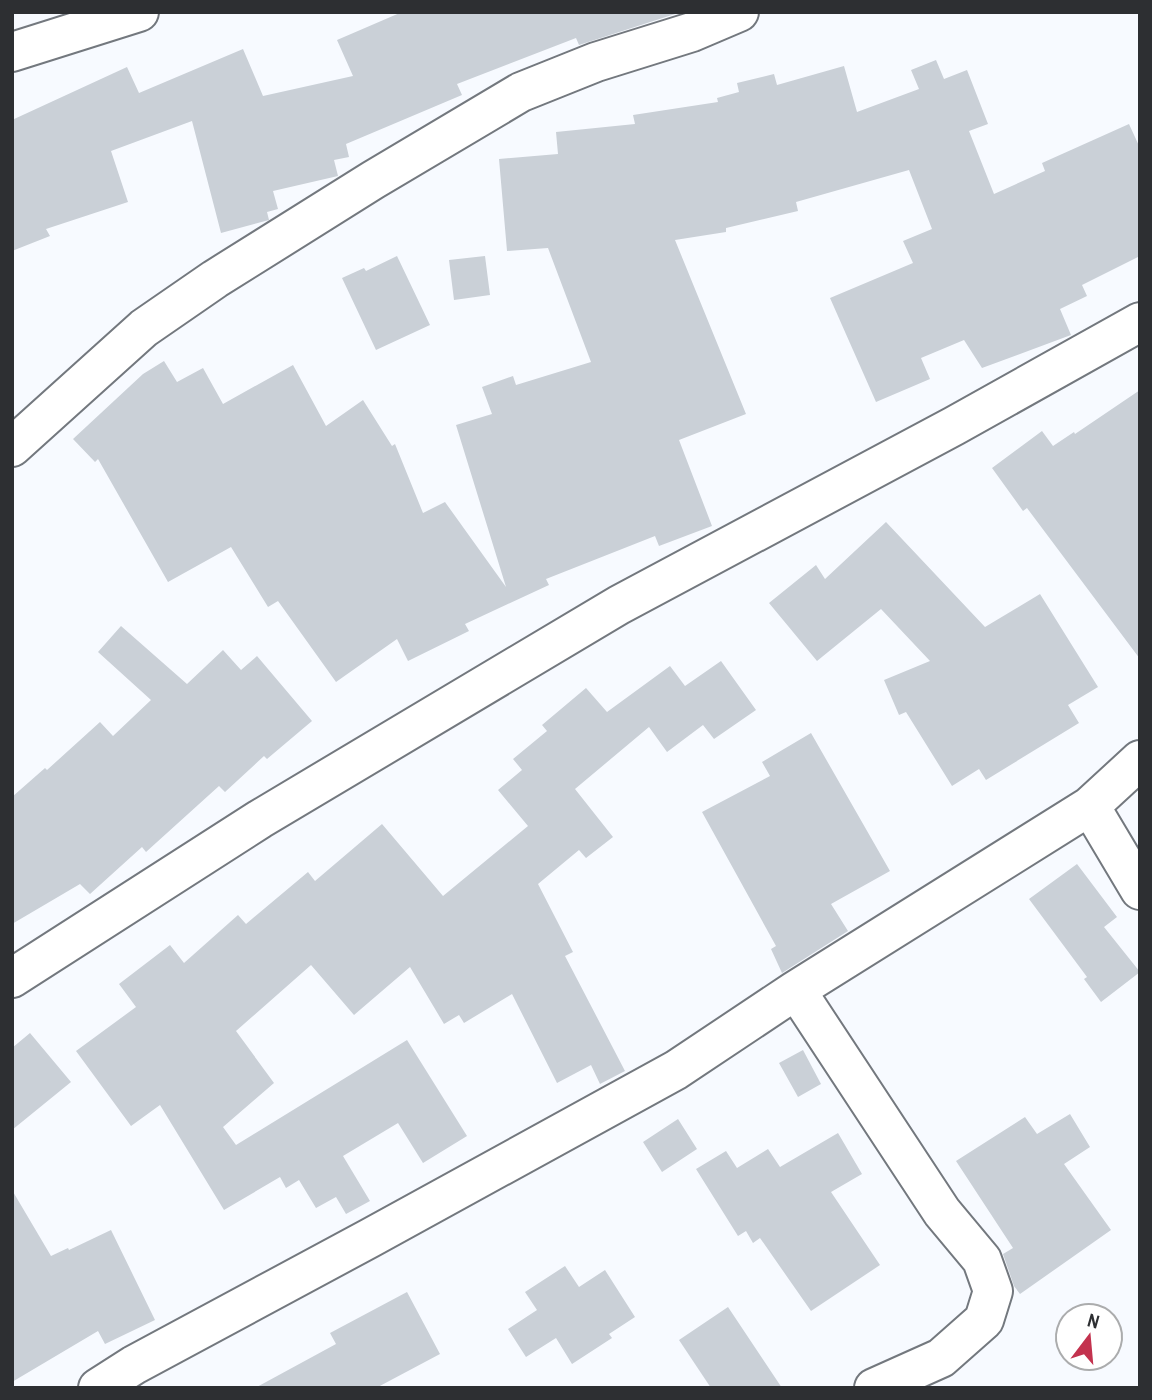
<svg xmlns="http://www.w3.org/2000/svg" width="1152" height="1400" viewBox="0 0 1152 1400" font-family="'Archivo Narrow',sans-serif">
<style>
.building{fill:#cad0d7}
.lines{fill:none;stroke-linecap:round;stroke-linejoin:round}
.street-casing{stroke:#73787e;stroke-width:42}
.street{stroke:#fff;stroke-width:38}
</style>
<rect width="100%" height="100%" fill="#f7faff"/>
<path class="building" d="M402,12H675V14L579,45L576,38L457,84L462,95L346,144L349,157L334,160L338,176L273,191L278,209L267,212L269,220L221,233L192,121L111,151L128,202L46,229L50,236L12,251V120L127,67L139,93L243,49L263,96L353,76L337,40Z
M936,60L944,79L967,70L988,124L969,131L994,194L1045,171L1042,163L1129,124L1140,148V256L1082,285L1087,296L1060,309L1071,335L982,368L964,340L921,358L930,379L876,402L830,298L913,263L903,241L932,229L909,170L796,202L798,211L726,228V232L675,240L746,414L679,440L712,526L659,546L655,536L546,579L549,585L465,624L469,631L408,661L397,639L336,682L278,601L268,607L231,547L168,582L98,459L95,462L73,439L143,374L164,361L177,382L203,368L223,404L293,365L326,426L363,400L392,446L395,444L423,513L445,502L506,587L456,425L492,414L482,387L513,376L516,385L591,362L548,248L507,251L499,159L558,154L556,132L635,124L633,115L718,102L717,98L739,92L737,83L774,74L777,85L844,66L857,112L919,89L911,70Z
M397,256L430,325L376,350L342,278L364,268L366,271Z
M485,256L490,295L454,300L449,260Z
M1140,390V659L1027,508L1023,511L992,468L1042,431L1053,446L1074,432L1075,434Z
M886,522L985,627L1040,594L1098,687L1068,705L1079,723L986,780L979,769L952,786L906,712L899,715L884,680L930,661L881,609L817,661L769,603L816,565L825,579Z
M121,626L187,684L223,650L241,670L257,656L312,721L267,759L264,756L225,792L219,786L146,852L142,847L90,894L80,884L12,924V797L45,768L47,770L100,722L113,736L151,700L98,652Z
M721,661L756,710L714,739L703,725L667,752L649,727L575,789L613,837L586,858L579,850L538,884L573,952L565,956L625,1071L600,1084L591,1065L557,1083L512,994L464,1023L459,1015L444,1024L410,967L354,1015L311,965L236,1031L274,1083L223,1127L236,1145L407,1040L467,1136L423,1163L398,1123L343,1156L370,1201L346,1214L336,1197L316,1208L299,1180L286,1188L280,1177L224,1210L160,1105L131,1126L76,1051L136,1007L119,984L170,945L184,963L238,915L246,924L308,872L315,881L382,824L443,896L528,826L498,790L522,770L513,759L547,731L542,725L586,688L607,712L670,666L685,686Z
M811,733L890,871L831,904L848,931L782,973L771,949L776,946L702,812L770,776L762,762Z
M1077,864L1117,917L1104,927L1140,972L1101,1002L1084,979L1087,977L1029,899Z
M30,1033L71,1082L12,1130V1048Z
M803,1050L821,1084L798,1097L779,1063Z
M1070,1114L1090,1147L1064,1164L1111,1230L1020,1294L1014,1286L1003,1254L1013,1248L956,1161L1025,1117L1037,1134Z
M678,1119L697,1149L662,1172L643,1142Z
M838,1133L862,1174L831,1192L880,1265L811,1311L760,1238L753,1243L746,1231L738,1236L696,1169L726,1151L737,1168L768,1149L780,1167Z
M12,1190L51,1256L68,1248L69,1250L111,1230L155,1320L105,1344L98,1331L12,1382Z
M565,1266L579,1287L605,1270L635,1317L609,1334L612,1338L572,1364L556,1338L526,1357L508,1329L537,1310L525,1292Z
M407,1292L440,1354L376,1388H255L336,1344L330,1333Z
M728,1307L782,1388H711L679,1340Z"/>
<g class="lines">
<g class="street-casing">
<path id="street" d="M12,52L139,12
M12,447L144,328L215,279L373,180L521,92L596,62L692,32L739,12
M1090,806L1140,890
M12,978L260,819L619,605L954,426L1140,322
M796,990L942,1212L982,1260L993,1291L984,1320L941,1358L874,1388
M98,1388L134,1365L370,1238L676,1070L796,990L1090,806L1140,760"/>
</g>
<use href="#street" class="street"/>
</g>
<rect width="1152" height="1400" fill="none" stroke="#2d2f32" stroke-width="28"/>
<g transform="translate(1089 1337) rotate(16)"><circle r="33" fill="#ffffff" stroke="#abacad" stroke-width="2"/>
<path d="M0-5L12 26L0 18L-12 26Z" fill="#c3324e"/>
<text y="-10" font-size="19" font-weight="bold" text-anchor="middle" fill="#2d2f32">N</text>
</g>
</svg>
